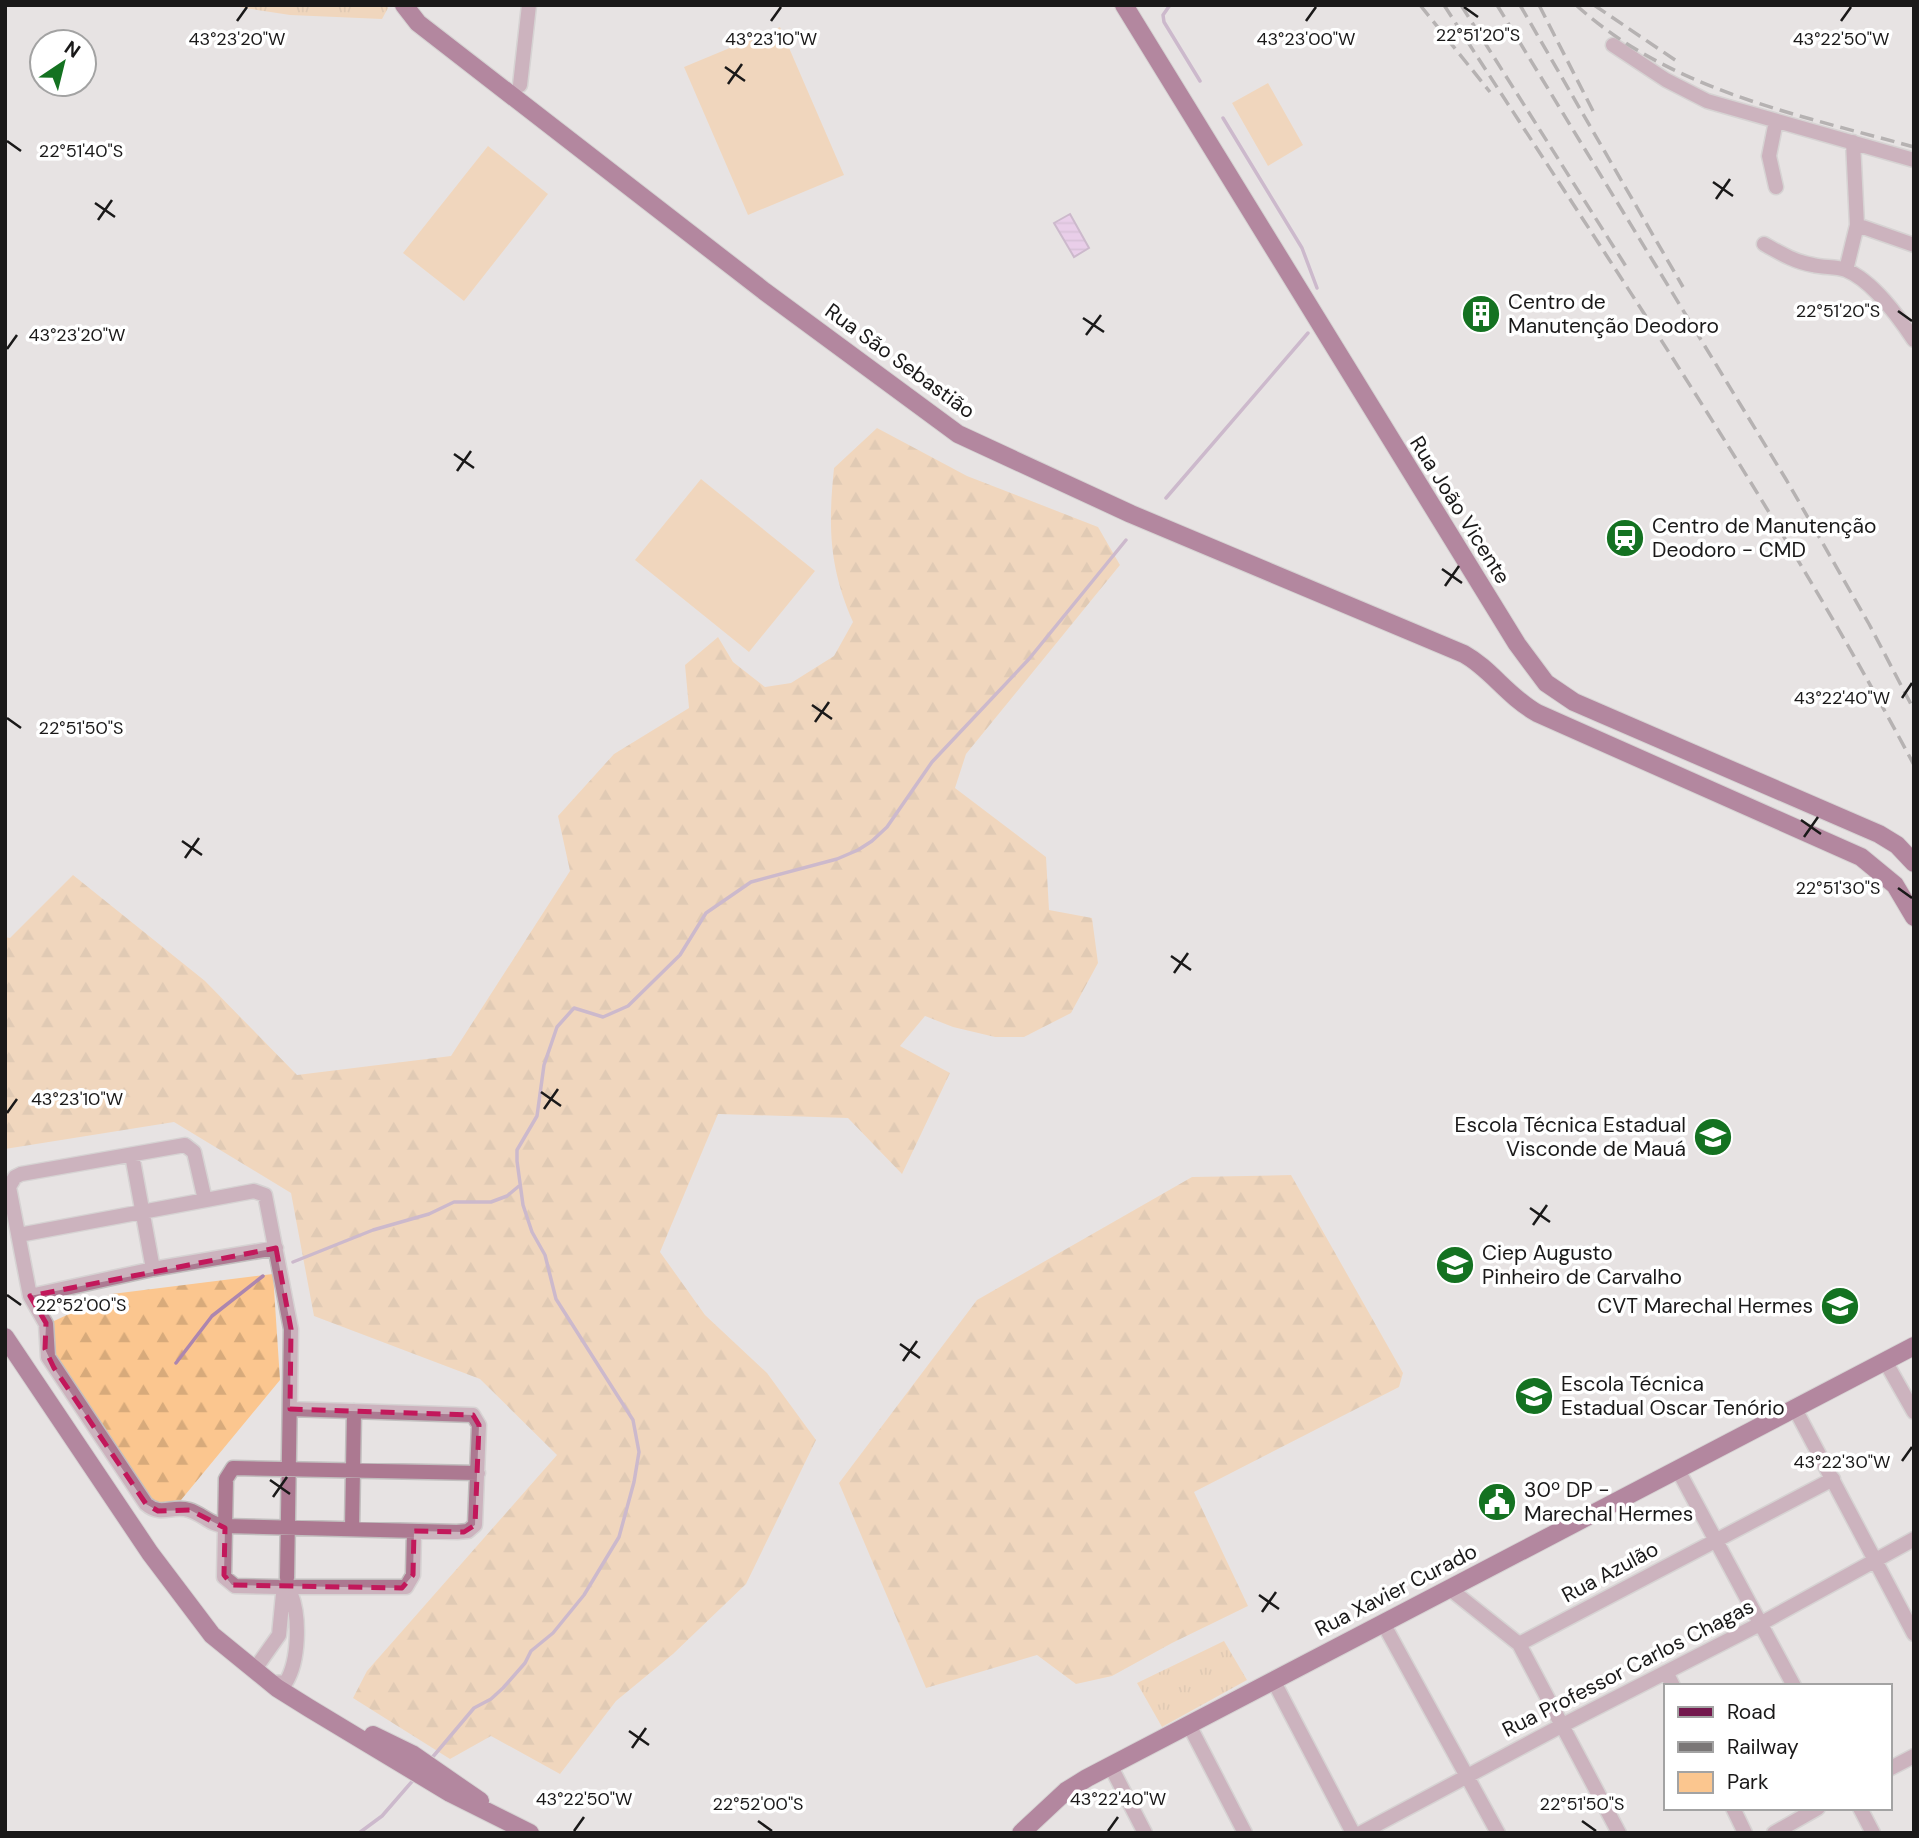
<svg xmlns="http://www.w3.org/2000/svg" width="1919" height="1838" viewBox="0 0 1919 1838" font-family="'DM Sans',sans-serif">
<style>
.green{fill:#fbc68f}
.forest{fill:url(#forest-firs)}
.park{fill:url(#park-tufts)}
.water{fill:url(#water-rules);stroke:#ac86af;stroke-width:2}
.lines{fill:none;stroke-linecap:round;stroke-linejoin:round}
.stream{stroke:#ac86af;stroke-width:3.5}
.minor-casing{stroke:#c2bfbf;stroke-width:17}
.major-casing{stroke:#c2bfbf;stroke-width:20}
.minor{stroke:#ac7991;stroke-width:14}
.major{stroke:#73184d;stroke-width:18}
.rail{stroke:#7a7777;stroke-width:3.5;stroke-dasharray:14 7;stroke-linecap:butt}
.marked{fill:none;stroke:#c2185b;stroke-width:5;stroke-dasharray:14 9;stroke-linejoin:round}
.ticks{fill:none;stroke:#1a1919;stroke-width:2.5}
.labels{text-anchor:middle;dominant-baseline:central;stroke-width:7;stroke-linejoin:round;paint-order:stroke}
.poi-label{font-size:21px;fill:#1a1919;stroke:#fff;text-anchor:start}
.street-label{font-size:21px;fill:#1a1919;stroke:#fff}
.ticks-label{font-size:18px;text-anchor:middle;fill:#1a1919;stroke:#fff;stroke-width:7;stroke-linejoin:round;paint-order:stroke}
</style>
<defs>
<pattern id="forest-firs" width="22" height="20" patternUnits="userSpaceOnUse" patternTransform="scale(1.75)"><rect width="22" height="20" fill="#fbc68f"/><path d="M5 1l3.5 6h-7zM16 11l3.5 6h-7z" fill="#d7aa7b"/></pattern>
<pattern id="park-tufts" width="24" height="20" patternUnits="userSpaceOnUse" patternTransform="scale(1.75)"><rect width="24" height="20" fill="#fbc68f"/><path d="M3 7l-1-3M5 7V3M7 7l1-3M15 17l-1-3M17 17v-4M19 17l1-3" fill="none" stroke="#d7aa7b"/></pattern>
<pattern id="water-rules" width="6" height="5" patternUnits="userSpaceOnUse" patternTransform="scale(1.75)"><rect width="6" height="5" fill="#eab4ef"/><path d="M0 2.5h6" fill="none" stroke="#c89acc"/></pattern>
</defs>
<rect width="100%" height="100%" fill="#e7e3e3"/>
<path class="green" d="M780,27L844,175L748,215L684,67Z
M1268,83L1303,145L1268,166L1232,103Z
M488,146L548,194L464,301L403,253Z
M701,479L815,571L749,652L635,560Z"/>
<path class="forest" d="M877,428L967,476L1098,527L1120,565L966,754L955,788L1046,857L1049,910L1092,918L1098,963L1071,1013L1024,1037H995L953,1027L925,1016L900,1046L950,1073L902,1174L848,1118L718,1114L660,1252L705,1315L767,1373L816,1440L746,1584L673,1654L616,1701L560,1774L491,1736L450,1759L353,1698L367,1671L557,1455L480,1379L314,1316L291,1193L174,1122L5,1149V937L10,938L73,875L205,981L297,1075L451,1056L570,871L558,816L614,754L689,708L685,665L718,637L733,662L765,687L791,683L834,656L853,622C829,567 828,527 834,468Z
M1291,1175L1403,1373L1399,1387L1194,1492L1248,1606L1172,1643L1112,1676L1076,1684L1037,1655L926,1688L839,1483L977,1300L1192,1177Z
M273,1274L280,1380L181,1500L155,1503L57,1363L52,1345L54,1321L112,1294Z"/>
<path class="park" d="M226,5H386L388,8L382,19L290,15Z
M1224,1641L1247,1680L1162,1727L1137,1683Z"/>
<path class="water" d="M1070,214L1089,248L1074,257L1054,223Z"/>
<g class="lines">
<path class="stream" d="M1170,5L1163,15L1164,22L1200,81
M1223,118L1302,248L1317,288
M1166,498L1308,333
M293,1262L373,1230L429,1214L454,1202H491L507,1196L519,1186
M176,1363L212,1316L263,1276
M431,1759L474,1708L491,1699L503,1688L525,1663L531,1651L553,1633L584,1595L619,1537L634,1482L639,1452L633,1420L556,1299L545,1255L532,1232L523,1205L517,1161V1150L537,1116L544,1065L557,1027L574,1008L603,1017L628,1006L680,955L706,913L751,882L837,859L858,850L872,841L887,827L932,762L1029,659L1126,540
M359,1833L382,1816L415,1778"/>
<g class="minor-casing">
<path id="minor" d="M1613,45L1666,80L1707,101L1914,160
M520,85L529,5
M1776,121L1769,156L1776,187
M1857,225L1914,245
M1764,244C1780,253 1795,262 1813,265C1824,268 1835,266 1846,270C1873,281 1898,316 1914,340
M1846,270L1857,225L1853,142
M132,1155L153,1269
M205,1200L194,1152L185,1145L21,1174L15,1177L9,1187L30,1296L46,1324L48,1357L146,1504C161,1517 172,1505 189,1510C203,1514 210,1525 225,1526L457,1532L468,1531L475,1525L479,1425L473,1415L290,1409
M19,1235L254,1191L265,1195L291,1329L287,1578
M30,1296L153,1269L276,1248
M1885,1361L1914,1412
M1794,1407L1914,1634
M1678,1470L1794,1686
M352,1529L354,1411
M278,1587L235,1586L224,1577L226,1479L233,1468L478,1473
M295,1587H406L413,1575L414,1531
M1450,1589L1519,1644L1619,1833
M1383,1623L1498,1833
M1519,1644L1833,1479
M255,1669L279,1635L283,1594
M1666,1672L1673,1686
M1273,1680L1353,1833
M272,1683L286,1682C299,1661 300,1617 291,1594
M1189,1725L1245,1833
M1110,1765L1145,1833
M1889,1769L1914,1756
M1733,1808L1745,1833
M1860,1808L1873,1833
M1361,1833L1561,1726L1760,1624L1914,1539
M1774,1833L1818,1808"/>
</g>
<g class="major-casing">
<path id="major" d="M404,5L418,23L764,291L958,434L1131,514L1464,654C1491,669 1507,696 1537,713L1861,857L1895,885L1914,917
M1124,5L1517,644L1546,683L1574,702L1879,834L1897,845L1914,863
M5,1337L150,1553L212,1635L277,1688L309,1708L450,1793L530,1833
M373,1735L412,1754L480,1801
M1021,1833L1066,1791L1087,1778L1914,1346"/>
</g>
<use href="#minor" class="minor"/>
<use href="#major" class="major"/>
<path class="rail" d="M1420,5L1490,92
M1444,5C1605,256 1774,502 1914,765
M1461,5L1627,268
M1497,5L1787,481L1869,624L1914,710
M1520,5L1683,287
M1539,5L1593,111
M1576,5C1670,90 1795,114 1914,147
M1594,5L1678,62"/>
</g>
<path d="M0 0H1919V1838H0ZM276,1248L291,1329L290,1409L473,1415L479,1425L475,1525L464,1532L414,1531L413,1575L402,1588L232,1585L224,1575L225,1528L190,1510L158,1511L146,1504L54,1368L45,1349L46,1323L30,1296Z" fill="#e7e3e3" fill-opacity=".55" fill-rule="evenodd"/>
<path class="marked" d="M276,1248L291,1329L290,1409L473,1415L479,1425L475,1525L464,1532L414,1531L413,1575L402,1588L232,1585L224,1575L225,1528L190,1510L158,1511L146,1504L54,1368L45,1349L46,1323L30,1296Z"/>
<path class="ticks" d="M1464,7L1478,17M237,21L247,7M771,21L781,7M1306,21L1316,7M1841,21L1851,7M725,67L745,81M728,84L742,64M7,141L21,151M1713,182L1733,196M1716,199L1730,179M95,203L115,217M98,220L112,200M1898,311L1912,321M1083,318L1104,332M1086,335L1101,315M7,349L17,335M454,454L474,468M457,471L471,451M1442,569L1462,583M1445,586L1459,566M1902,698L1912,683M812,705L832,719M7,718L21,728M815,722L829,702M1801,820L1821,834M1804,837L1818,817M182,841L202,855M185,858L199,838M1898,888L1912,898M1171,956L1191,970M1174,973L1188,953M541,1092L561,1106M544,1109L558,1089M7,1113L17,1099M1530,1208L1550,1222M1533,1225L1547,1205M7,1295L21,1305M900,1344L920,1358M903,1361L917,1341M1902,1461L1912,1447M270,1480L290,1494M273,1497L287,1477M1259,1595L1279,1609M1262,1612L1276,1592M629,1731L649,1745M632,1748L646,1728M758,1821L772,1831M1582,1821L1596,1831M574,1831L584,1817M1108,1831L1118,1817"/>
<defs>
<g id="building-disc" transform="scale(2.0125)"><circle r="9.5" fill="#147221" stroke="#fff"/><path d="M-4-6H4V6H1V3H-1V6H-4ZM-2.5-4.3h1.7v1.8h-1.7ZM.8-4.3h1.7v1.8H.8ZM-2.5-1h1.7V.8h-1.7ZM.8-1h1.7V.8H.8Z" fill="#fff"/></g>
<g id="station-disc" transform="scale(2.0125)"><circle r="9.5" fill="#147221" stroke="#fff"/><path d="M-3-6H3Q5-6 5-4V2Q5 4 3 4L4.5 6H3L1.5 4h-3L-3 6H-4.5L-3 4Q-5 4-5 2V-4Q-5-6-3-6ZM-3.5-4v3h7v-3ZM-3.5 1v1.5H-2V1ZM2 1v1.5H3.5V1Z" fill="#fff"/></g>
<g id="university-disc" transform="scale(2.0125)"><circle r="9.5" fill="#147221" stroke="#fff"/><path d="M0-5L7-2L0 1L-7-2ZM-4 1L0 2.5L4 1V4Q0 6-4 4Z" fill="#fff"/></g>
<g id="school-disc" transform="scale(2.0125)"><circle r="9.5" fill="#147221" stroke="#fff"/><path d="M0-5L7-2L0 1L-7-2ZM-4 1L0 2.5L4 1V4Q0 6-4 4Z" fill="#fff"/></g>
<g id="civic-disc" transform="scale(2.0125)"><circle r="9.5" fill="#147221" stroke="#fff"/><path d="M-.6-6.5H3V-4.5H.6V-3L4-1V1h2V6H-6V1h2V-1L-.6-3ZM-1.2 2.5V6h2.4V2.5Z" fill="#fff"/></g>
</defs>
<g fill-rule="evenodd">
<use href="#building-disc" x="1481" y="314"/>
<use href="#station-disc" x="1625" y="538"/>
<use href="#university-disc" x="1713" y="1137"/>
<use href="#school-disc" x="1455" y="1265"/>
<use href="#school-disc" x="1840" y="1306"/>
<use href="#university-disc" x="1534" y="1396"/>
<use href="#civic-disc" x="1497" y="1502"/>
</g>
<g class="labels">
<g class="poi-label">
<text x="1508" y="302">Centro de<tspan x="1508" dy="24">Manutenção Deodoro</tspan></text>
<text x="1652" y="526">Centro de Manutenção<tspan x="1652" dy="24">Deodoro - CMD</tspan></text>
<text x="1686" y="1125" text-anchor="end">Escola Técnica Estadual<tspan x="1686" dy="24">Visconde de Mauá</tspan></text>
<text x="1482" y="1253">Ciep Augusto<tspan x="1482" dy="24">Pinheiro de Carvalho</tspan></text>
<text x="1813" y="1306" text-anchor="end">CVT Marechal Hermes</text>
<text x="1561" y="1384">Escola Técnica<tspan x="1561" dy="24">Estadual Oscar Tenório</tspan></text>
<text x="1524" y="1490">30º DP -<tspan x="1524" dy="24">Marechal Hermes</tspan></text>
</g>
<g class="street-label">
<text transform="translate(900 361) rotate(36)">Rua São Sebastião</text>
<text transform="translate(1460 510) rotate(58)">Rua João Vicente</text>
<text transform="translate(1610 1572) rotate(-28)">Rua Azulão</text>
<text transform="translate(1396 1590) rotate(-27)">Rua Xavier Curado</text>
<text transform="translate(1628 1668) rotate(-27)">Rua Professor Carlos Chagas</text>
</g>
</g>
<g class="ticks-label">
<text x="1478" y="41">22°51'20"S</text>
<text x="237" y="45">43°23'20"W</text>
<text x="771" y="45">43°23'10"W</text>
<text x="1306" y="45">43°23'00"W</text>
<text x="1841" y="45">43°22'50"W</text>
<text x="81" y="157">22°51'40"S</text>
<text x="1838" y="317">22°51'20"S</text>
<text x="77" y="341">43°23'20"W</text>
<text x="1842" y="704">43°22'40"W</text>
<text x="81" y="734">22°51'50"S</text>
<text x="1838" y="894">22°51'30"S</text>
<text x="77" y="1105">43°23'10"W</text>
<text x="81" y="1311">22°52'00"S</text>
<text x="1842" y="1468">43°22'30"W</text>
<text x="584" y="1805">43°22'50"W</text>
<text x="1118" y="1805">43°22'40"W</text>
<text x="758" y="1810">22°52'00"S</text>
<text x="1582" y="1810">22°51'50"S</text>
</g>
<rect width="1919" height="1838" fill="none" stroke="#1a1919" stroke-width="14"/>
<rect x="1664" y="1684" width="228" height="126" fill="#ffffff" stroke="#a3a3a3" stroke-width="2"/>
<rect x="1678" y="1707" width="35" height="10" fill="#73184d" stroke="#a3a3a3" stroke-width="2"/>
<text x="1727" y="1719" font-size="21" fill="#1a1919">Road</text>
<rect x="1678" y="1742" width="35" height="10" fill="#7a7777" stroke="#a3a3a3" stroke-width="2"/>
<text x="1727" y="1754" font-size="21" fill="#1a1919">Railway</text>
<rect x="1678" y="1772" width="35" height="21" fill="#fbc68f" stroke="#a3a3a3" stroke-width="2"/>
<text x="1727" y="1789" font-size="21" fill="#1a1919">Park</text>
<g transform="translate(63 63) rotate(35)"><circle r="33" fill="#ffffff" stroke="#a3a3a3" stroke-width="2"/>
<path d="M0-5L12 26L0 18L-12 26Z" fill="#147221"/>
<text y="-10" font-size="19" font-weight="bold" text-anchor="middle" fill="#1a1919">N</text>
</g>
</svg>
